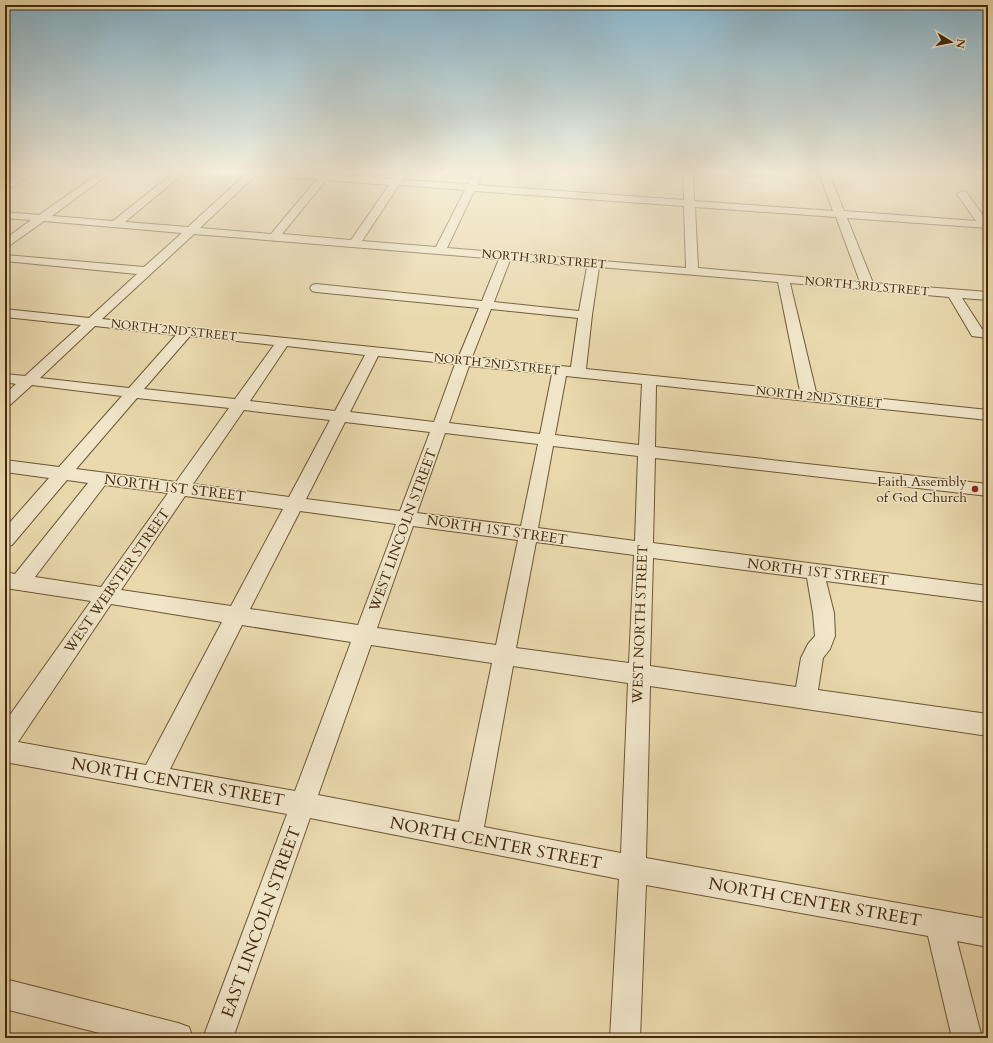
<svg xmlns="http://www.w3.org/2000/svg" width="993" height="1043" viewBox="0 0 993 1043" font-family="Cardo,serif">
<style>
.lines{fill:none;stroke-linecap:round;stroke-linejoin:round}
.minor-casing{stroke:#6c5634;stroke-width:2}
.minor{fill:#f1e6ca;fill-rule:evenodd}
.poi-dot{fill:#8f2418;stroke:#f1e6ca;stroke-width:1.5}
.labels{text-anchor:middle;dominant-baseline:central;stroke-width:3;stroke-linejoin:round;paint-order:stroke}
.far-street-label{font-size:12px;fill:#432a0c;stroke:#f1e6ca}
.poi-label{font-size:14px;fill:#432a0c;stroke:#f1e6ca;text-anchor:end}
.street-label{font-size:14px;fill:#432a0c;stroke:#f1e6ca}
.near-street-label{font-size:17px;fill:#432a0c;stroke:#f1e6ca}
</style>
<rect width="100%" height="100%" fill="#e9d9ad"/>
<filter id="stains"><feTurbulence type="fractalNoise" baseFrequency=".005" numOctaves="4"/><feColorMatrix values="0 0 0 0 .2 0 0 0 0 .09 0 0 0 0 .02 0 0 0 .5 -.17"/></filter>
<radialGradient id="worn" r=".72"><stop offset=".6" stop-color="#630" stop-opacity="0"/><stop offset="1" stop-color="#630" stop-opacity=".3"/></radialGradient>
<g class="lines">
<g class="minor-casing">
<path id="minor" d="M22,173H34L5,191V184Z
M99,173H110L52,216L113,221L173,173H184L125,222L188,227L247,173H258L200,228L271,234L317,179L269,176L264,173H332L331,175L393,179L397,173H405L406,175L403,180L468,184L473,173H483L477,185L684,200L683,173H693L694,201L833,211L819,173H829L844,211L976,221L957,194L962,191L966,192L988,222V228L847,218L873,283L988,292V300L962,298L982,329L988,330V338L972,336L949,297L790,283L816,392L988,410V420L656,385L655,447L988,484V496L655,458L653,543L988,586V602L826,581L834,613L835,636L830,649L823,658L818,690L988,714V736L650,686L646,858L988,919V947L957,941L982,1038H952L928,936L646,885L640,1038H610L619,879L310,818L233,1038H203L287,814L5,762V722L91,601L5,588V572L15,574L88,483L67,480L12,545L5,547V528L49,478L5,472V460L59,467L122,396L32,385L10,405L5,407V394L16,384L5,382V374L25,376L81,325L5,317V309L89,318L137,274L5,261V255L144,267L182,233L44,221L9,246L5,247V239L31,220L5,218V212L39,215ZM326,180L389,185L351,240L282,234ZM399,185L465,190L436,247L362,241ZM474,191L684,206L686,268L447,248ZM695,207L836,217L860,282L698,268ZM194,234L499,259L482,301L316,284L312,285L310,288L312,291L316,292L479,308L459,356L102,319ZM510,260L587,267L579,311L494,302ZM599,267L778,282L800,391L586,369L592,315ZM491,309L578,318L571,367L472,357ZM95,326L176,335L129,388L40,378ZM190,336L274,345L235,399L144,389ZM287,346L365,355L335,411L250,401ZM378,356L455,364L434,422L350,412ZM469,366L552,374L540,434L449,423ZM566,376L642,384L639,445L555,435ZM137,398L229,408L176,482L76,469ZM244,410L330,420L289,497L193,484ZM345,422L430,432L400,511L306,499ZM445,433L538,444L521,526L417,513ZM553,446L638,456L635,541L538,528ZM105,485L168,493L101,587L35,577ZM185,496L283,509L231,606L121,590ZM300,511L396,524L358,625L250,609ZM413,526L518,540L496,645L377,628ZM536,542L634,555L629,663L516,648ZM653,558L807,578L813,613L815,636L808,644L801,658L796,687L650,666ZM111,604L222,622L146,765L18,742ZM242,625L351,642L295,791L170,769ZM371,645L492,663L459,822L318,795ZM513,666L628,683L621,853L484,827Z
M735,173H762C756,178 741,178 735,173Z
M5,979L178,1023L189,1027L193,1038H119L5,1009Z"/>
</g>
<use href="#minor" class="minor"/>
</g>
<linearGradient id="sky" x2="0" y2="1"><stop stop-color="#87b6cf"/><stop offset="0.54" stop-color="#f5eeda"/><stop offset="1" stop-color="#f5eeda" stop-opacity="0"/></linearGradient>
<rect width="993" height="319" fill="url(#sky)"/>
<circle class="poi-dot" cx="975" cy="489" r="4"/>
<g class="labels">
<g class="far-street-label">
<text transform="translate(544 259) rotate(5)">NORTH 3RD STREET</text>
<text transform="translate(867 286) rotate(5)">NORTH 3RD STREET</text>
<text transform="translate(174 330) rotate(6)">NORTH 2ND STREET</text>
<text transform="translate(497 364) rotate(6)">NORTH 2ND STREET</text>
<text transform="translate(819 397) rotate(6)">NORTH 2ND STREET</text>
</g>
<g class="poi-label">
<text x="967" y="481">Faith Assembly<tspan x="967" dy="16">of God Church</tspan></text>
</g>
<g class="street-label">
<text transform="translate(175 488) rotate(7)">NORTH 1ST STREET</text>
<text transform="translate(403 530) rotate(-70)">WEST LINCOLN STREET</text>
<text transform="translate(497 530) rotate(8)">NORTH 1ST STREET</text>
<text transform="translate(818 572) rotate(7)">NORTH 1ST STREET</text>
<text transform="translate(117 581) rotate(-55)">WEST WEBSTER STREET</text>
<text transform="translate(640 624) rotate(-88)">WEST NORTH STREET</text>
</g>
<g class="near-street-label">
<text transform="translate(178 782) rotate(10)">NORTH CENTER STREET</text>
<text transform="translate(496 843) rotate(11)">NORTH CENTER STREET</text>
<text transform="translate(815 902) rotate(10)">NORTH CENTER STREET</text>
<text transform="translate(261 922) rotate(-70)">EAST LINCOLN STREET</text>
</g>
</g>
<rect width="993" height="1043" fill="none" stroke="#e9d9ad" stroke-width="20"/>
<rect x="6" y="6" width="981" height="1031" fill="none" stroke="#432a0c" stroke-width="2"/>
<rect x="10" y="10" width="973" height="1023" fill="none" stroke="#432a0c"/>
<g transform="translate(951 42) rotate(100)" stroke="#f1e6ca" stroke-width="3" paint-order="stroke">
<path d="M0-3L7 15L0 10L-7 15Z" fill="#432a0c"/>
<text y="-6" font-size="11" font-weight="bold" text-anchor="middle" fill="#432a0c">N</text>
</g>
<rect width="100%" height="100%" filter="url(#stains)"/>
<rect width="100%" height="100%" fill="url(#worn)"/>
</svg>
